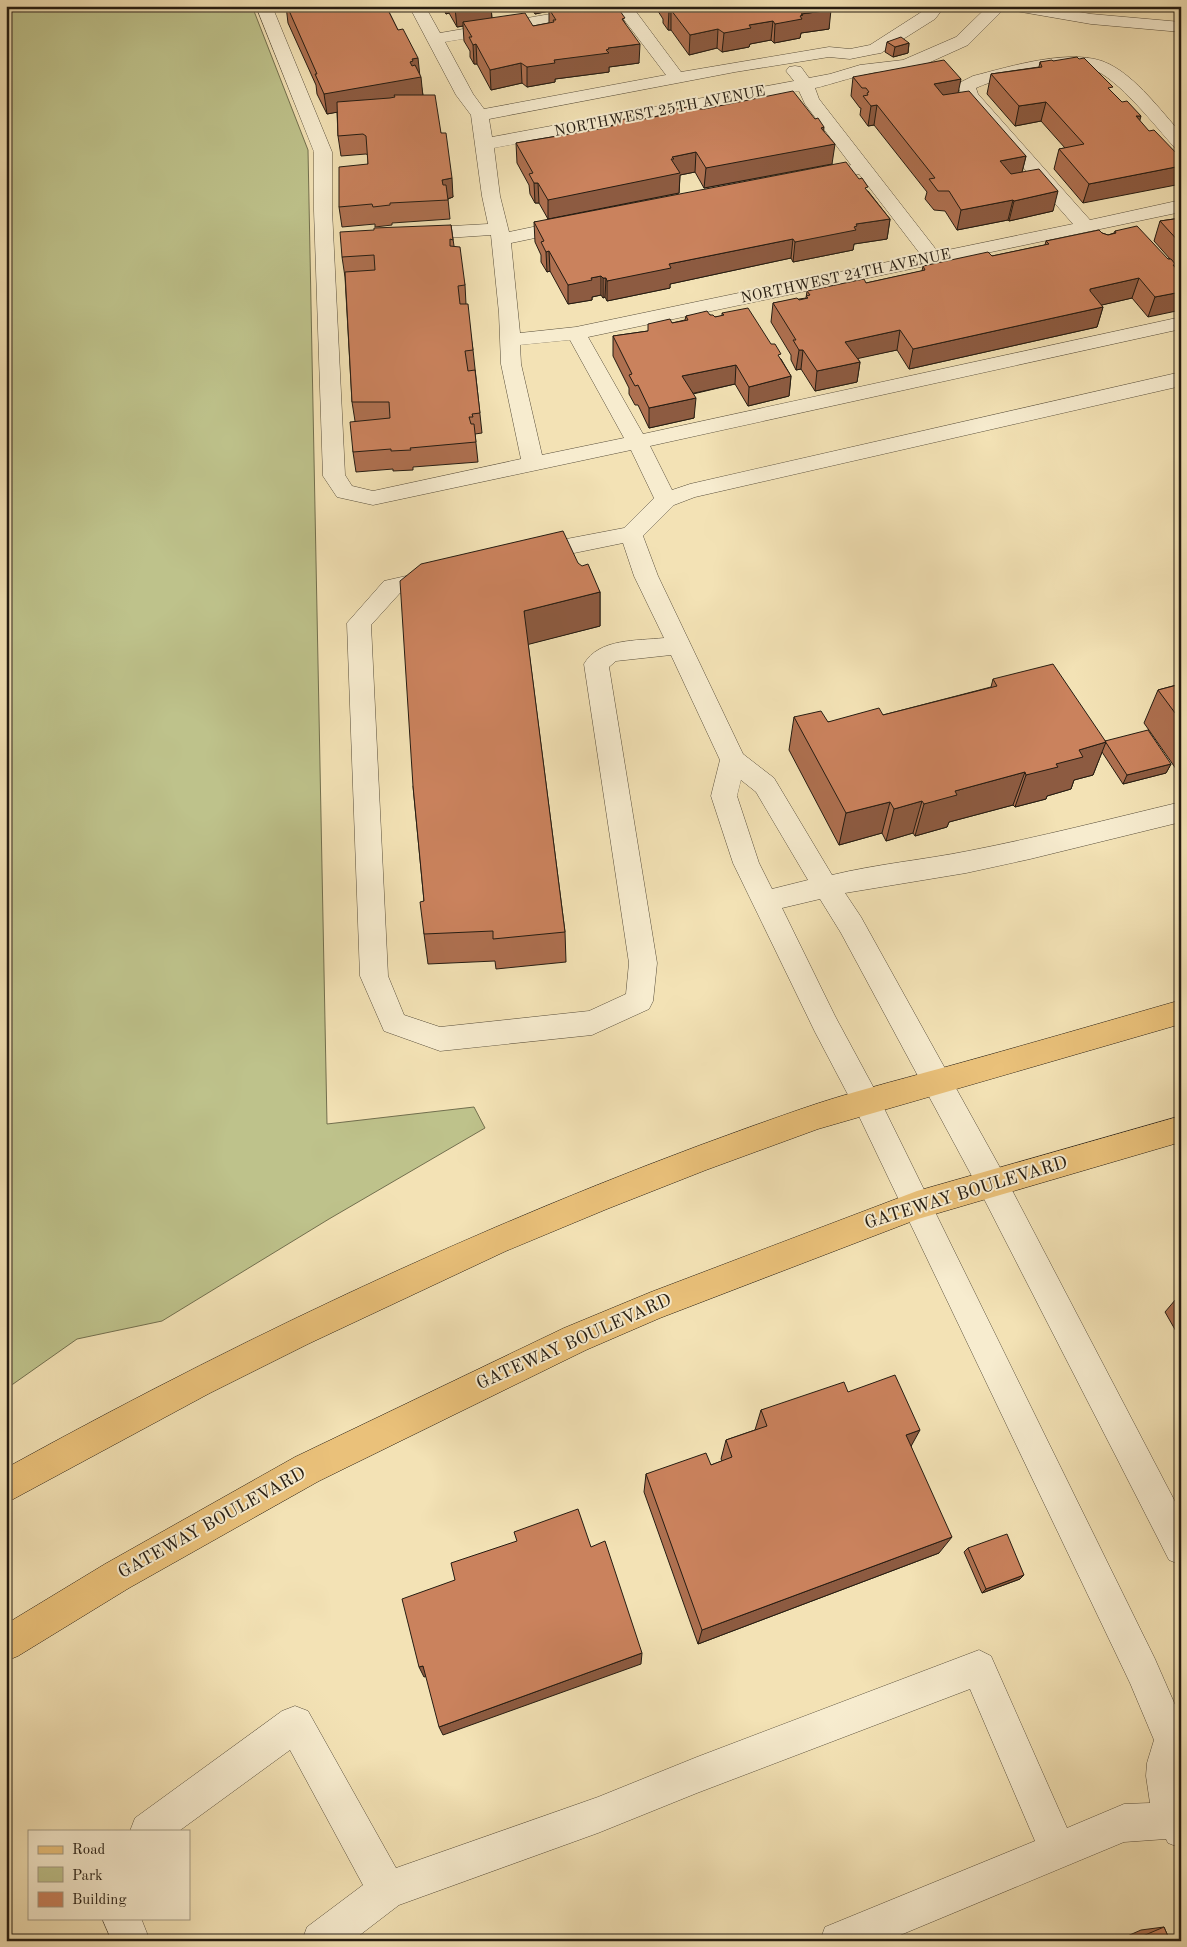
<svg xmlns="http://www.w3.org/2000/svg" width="1187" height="1947" viewBox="0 0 1187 1947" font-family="'Old Standard TT',serif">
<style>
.green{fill:#bec28b;stroke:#726f4e}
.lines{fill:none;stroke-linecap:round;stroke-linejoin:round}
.minor-casing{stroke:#584e3b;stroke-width:1}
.major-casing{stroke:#251c12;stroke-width:1}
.minor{fill:#f7eccf;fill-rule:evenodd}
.major{fill:#eac17a;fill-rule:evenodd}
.wall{fill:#ae7050;stroke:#251c12}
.shaded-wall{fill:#8d5b41;stroke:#251c12}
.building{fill:#ca825d;stroke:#251c12}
.labels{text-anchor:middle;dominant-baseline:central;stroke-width:4;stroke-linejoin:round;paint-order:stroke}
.far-street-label{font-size:15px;fill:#251c12;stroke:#f7eccf}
.street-label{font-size:18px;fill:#251c12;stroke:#f7eccf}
</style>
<rect width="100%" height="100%" fill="#f3e2b5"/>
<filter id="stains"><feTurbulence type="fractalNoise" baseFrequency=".004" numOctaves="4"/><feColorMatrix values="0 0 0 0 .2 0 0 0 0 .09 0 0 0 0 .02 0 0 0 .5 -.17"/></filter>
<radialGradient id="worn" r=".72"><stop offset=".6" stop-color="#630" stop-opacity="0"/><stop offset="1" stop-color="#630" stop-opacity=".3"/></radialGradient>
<path class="green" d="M6,6H252L308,150L327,1124L474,1107L485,1128L329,1219L162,1321L77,1339L6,1389Z"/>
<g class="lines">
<g class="minor-casing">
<path id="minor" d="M256,6H272L332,152V210L345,475L352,486L373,491L521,459L501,364L499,313L491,235L416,240L409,238L406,234L409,230L416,228L488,224L482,196L471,115L456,95L409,6H425L440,33L597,6H636L634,9L681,72L829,47L850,49L870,45L923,11L928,6H945L935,19L881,53L875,54L850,59L829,57L735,72L489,119L492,137L794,81L786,71L789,67L795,66L801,67L809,78L830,74L860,65L903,60L956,37L988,6H1043L1091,14L1181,22V32L1091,24L1004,9L968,45L917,68L894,75C891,75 889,73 887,72C875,69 830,85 815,88L819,99L938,252L1073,224L963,99L958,86L961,82L973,76C1009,67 1074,46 1109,64C1137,78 1160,110 1181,133V149L1175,148C1156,127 1118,78 1092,69C1074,63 1049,70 1031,74C1013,77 993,80 976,88L978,94L1090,220L1181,200V212L588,337L643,434L1181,317V329L650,446L672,490L690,484L1181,372V386L695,497L674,505L643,536L658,576L743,754L774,778L832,875C877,864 923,860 968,851C1040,837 1110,819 1181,802V822L1030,859L966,873L845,893L861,917L1003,1173L1181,1513V1565L1169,1560L981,1193L841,933L820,899L782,908L835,1016L876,1092L1155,1659L1176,1707L1181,1705V1848L1168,1843L1166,1839L1124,1842L886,1941H820L825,1927L1035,1841L970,1689L697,1793L598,1833L399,1905L352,1941H302L307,1927L363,1885L290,1750L179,1831H130L135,1818L282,1711L295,1706L308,1711L396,1868L598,1797L697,1757L979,1650L991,1656L1067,1828L1124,1804L1150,1803L1146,1776L1147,1763L1154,1740L1130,1683L856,1110L815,1032L733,863L711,796L720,760L671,655L616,661L609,667L657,963L653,1001L649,1009L592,1035L440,1051L384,1031L360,976L347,623L384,581L437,569L445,571L449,577L445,583L400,593L371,625L388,976L404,1015L440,1027L589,1011L626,994L629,963L584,664C599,638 637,641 664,638L634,576L623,543L535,561L527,559L524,553L527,547L535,545L624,528L654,498L631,450L373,505L337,497L323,476L314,210V152ZM619,13L666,75L484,109L473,94L445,42ZM799,91L805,104L851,165L810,173L808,177L810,181L817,183L859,174L921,255L576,327L520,333L511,243L578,229L581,225L578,221L571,219L509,232L500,196L494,148ZM570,340L624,438L542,455L521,364L520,345ZM741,780L756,792L808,880L772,889L759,863L737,796Z
M102,1918H141L150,1941H112Z"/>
</g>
<g class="major-casing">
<path id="major" d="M1181,1000V1024L818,1129L706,1170L607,1209L506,1251L308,1344L210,1393L6,1503V1468C262,1327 525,1204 801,1109C847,1093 895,1081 942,1068C1022,1046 1101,1023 1181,1000Z
M1181,1116V1142L918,1219L660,1318L586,1350L319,1481L129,1588L18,1656L6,1661V1624L105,1564L295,1457L564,1328L651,1292L917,1191Z"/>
</g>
<use href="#minor" class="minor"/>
<use href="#major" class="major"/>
</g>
<path class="wall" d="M286,6H386L419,73L423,95L441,133L453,197L448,199L450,219L392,223V225L375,227V224L342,227L339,207L368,164V155L366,154L341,156L338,136L337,112L327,114L317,94L316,85L288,23Z
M442,6H493H491L492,18L533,26L549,23V11L535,14L530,6H614L625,23L639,63L609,67V72L555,79V82L527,87L522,83L491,90L477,64H474L470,57V51L464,41L463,26L457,27L449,13L446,14Z
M656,6H828L829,29L801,33L800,38L774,43L771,40L750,44L749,47L722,52L717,48L689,55L671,30H668L663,23V19L656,8Z
M887,42L909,43L908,53L893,57L885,52Z
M1053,61L1112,92L1122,102L1083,203L1054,169L1059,149L1065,148L1041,121L1015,126L987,94L991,74L1039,67L1040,62Z
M853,77L958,93L1026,156L1022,172L1053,211L1009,221L1008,220L957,230L945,211L934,210L925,199L927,192L874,125L868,126L860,115L861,108H860L851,96Z
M1181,93V109L1176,107Z
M699,109L824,131L832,164L704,188L695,172L680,175L679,193L548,219L539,203H535L530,194L529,185L517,163L516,143L605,128L613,125V121L644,119L671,113L672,110Z
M868,191L890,219L887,239L854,244L853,250L793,262L791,258L670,284V288L607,301L605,297L603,298L601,295L592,297V300L568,304L550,271L547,272L541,262V255L535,242L534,222Z
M1181,218V271L1176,265L1148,317L1132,298L1101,305L1103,307L1097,327L909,369L897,350L857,358L860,362L857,382L815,391L801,369L796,370L791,360V355L771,322L773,303L806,298L807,291L866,283L922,271L923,266L992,256L1045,245L1046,241L1102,233L1108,235L1114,233L1115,231L1168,259H1170L1154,241L1160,221Z
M451,225L454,246L465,285L466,304L473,350L482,433L475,434L478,462L413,467V470L393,471V469L356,472L353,452L355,421L352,402L345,277L342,257Z
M722,313L781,359L791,376L789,396L748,406L735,384L693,394L694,418L649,428L638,405H635L629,394V388L613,356V336L648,331L672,323L685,320L686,316L710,315L715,317L722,316Z
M578,563L600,592V626L528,644L565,932L566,962L496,969L495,961L428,964L424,934V901L413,786Z
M993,679L1105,741L1171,764L1166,773L1123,784L1102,752L1093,775L1074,780L1071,789L1047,796L1046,799L1015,807L1013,805L949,822L947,827L915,836L913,833L886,841L882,833L839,845L789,750L794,717L828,722L883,715L991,687Z
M1181,682V776L1144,723L1158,690L1180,684Z
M1181,1293V1340L1165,1312Z
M848,1392L911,1446L939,1553L698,1644L644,1492L646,1474L711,1465L722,1461L721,1459L726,1440L755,1430L761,1410Z
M968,1548L1024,1575L1020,1579L982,1593L964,1552Z
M1164,1927L1170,1941H1116L1141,1930Z"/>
<path class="shaded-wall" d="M445,6H448L449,13L446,14Z
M465,6H493H491L492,22H463V26L457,27L455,8Z
M535,6H570L549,9V11L535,14Z
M671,10V30H668L669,11Z
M831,10L829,29L801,33L800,38L774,43L775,24L800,16L801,14Z
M773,21L771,40L750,44L749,47L722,52L724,33L749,25Z
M718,29L717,48L689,55L690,35Z
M909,43L908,53L893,57L895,47Z
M476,44L477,64H474L473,45Z
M640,44L639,63L609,67V72L555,79V82L527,87V67L554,60L606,50L608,48Z
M418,58L420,77H421L423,97L327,114L324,94L410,62L412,59Z
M521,63L522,83L491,90L490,70Z
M961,79L957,98L931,104L934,84Z
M1046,102L1041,121L1015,126L1019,106Z
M877,105L874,125L868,126L871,106Z
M1136,116H1141L1136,135Z
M824,127L822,146L835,144L832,164L704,188L706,168Z
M696,152L695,172L680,175L679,193L548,219V200L672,157Z
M1026,156L1021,176L995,181L1000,161Z
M1181,166V184L1083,203L1089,184Z
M452,178L453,197L444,200L442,180Z
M534,183H538L539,203H535Z
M1058,191L1053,211L1009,221L1014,201Z
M1013,200L1008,220L957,230L961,210Z
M890,219L887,239L854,244L853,250L793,262L795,242L854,227L856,224Z
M793,239L791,258L670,284V288L607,301V281L669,264Z
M549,251L550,271L547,272L546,252Z
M601,276V295L592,297V300L568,304V285L591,278Z
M603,278H606L605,297L603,298Z
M1139,278L1132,298L1085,309L1090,289Z
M1181,292V310L1148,317L1155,297Z
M1103,307L1097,327L909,369L913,349Z
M900,330L897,350L842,362L845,342Z
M799,350H803L801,369L796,370Z
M860,362L857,382L815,391L817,371Z
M736,365L735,384L681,396L682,376Z
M791,376L789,396L748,406L749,387Z
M696,398L694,418L649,428V408Z
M600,592V626L526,645L524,611Z
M1106,742L1093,775L1074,780L1071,789L1047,796L1046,799L1015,807L1026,775L1056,764L1079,750Z
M1171,764L1166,773L1123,784L1127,775Z
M1025,772L1013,805L949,822L947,827L915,836L924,804L955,791Z
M922,801L913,833L886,841L894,809Z
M890,802L882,833L839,845L846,813Z
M920,1430L909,1450L906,1435Z
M952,1537L939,1553L698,1644L702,1630Z
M1024,1575L1020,1579L982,1593L986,1589Z
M642,1653L641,1664L443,1735L439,1727Z
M423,1666L428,1676L424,1677L419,1667Z"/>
<path class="building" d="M287,6H386L398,30L403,29L418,58L412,59L413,61L410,62L412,66L415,65L421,77L324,94L315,74H317Z
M455,6H465L455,8Z
M561,6H614L617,11H620L625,18L622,19L640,44L608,48L609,49L606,50L609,53L554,60L555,63L527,67L521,63L490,70L476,44L473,45L469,37H472L463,22L525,13L533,26L554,22L553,20H556L549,9Z
M665,6H828L831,10L801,14L803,15L800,16L802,19L775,24L773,21L749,25L751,28L724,33L718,29L690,35L671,10L669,11Z
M901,37L909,43L895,47L887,42Z
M1077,57L1079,59L1084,58L1113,87L1108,88L1122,102L1127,101L1141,116H1136L1149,131L1154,130L1181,158V166L1089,184L1059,149L1084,144L1046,102L1019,106L991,74L1042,67L1040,62L1052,60L1053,61Z
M944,60L961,79L934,84L943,95L969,91L1026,156L1000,161L1011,174L1039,169L1058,191L1014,201L1013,200L961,210L949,191H938L929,179L935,178L877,105L871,106L863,96L868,95L867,93L869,92L866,88H862L853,77Z
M793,91L815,119L818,118L824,127L821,128L835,144L706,168L696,152L672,157L674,159H671L680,173L548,200L538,183H534L529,174L533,173L516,143L605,128L615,125L613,121L642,116L644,119L674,113L672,110L697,105L699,109H704Z
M394,95H435L441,133H446L452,178L442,180L443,185H446L448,200L390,203V205L373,207L372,204L339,207V167L368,164L366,136L363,134L338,136L337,102L390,98L395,97Z
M846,162L859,179L862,178L868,187L865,188L890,219L856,224L857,226L854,227L856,230L795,242L793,239L669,264L671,268L607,281L606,278H603L601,276L591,278L592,280L568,285L549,251L546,252L541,242L544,241L534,222Z
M1181,218V244L1160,221Z
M451,225L453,240L450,239V246L460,247L465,285L458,286L460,304H468L473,350L465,351L468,371L475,370L480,413L472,414L473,417H469L471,424H474L476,442L410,448L411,450L391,451V449L353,452L350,422L390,418L389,402H352L345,272L375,270L374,255L342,257L340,232L374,230V228Z
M1137,226L1168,259H1171L1176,265H1173L1181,274V292L1155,297L1139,278L1090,289V291L1103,307L913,349L900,330L845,342L860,362L817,371L803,350H799L793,340H796L773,303L797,298L799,300L808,298L806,296L810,295L807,291L864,279L866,283L925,270L923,266L988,252L992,256L1049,244L1046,241L1099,230L1102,233L1108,235L1116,233L1115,231Z
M748,308L771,344H775L781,354L778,355L791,376L749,387L736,365L682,376L696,398L649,408L638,385L635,386L629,375L632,374L613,336L648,331V324L670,319L672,323L688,320L686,316L707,311L710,315H713L715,317L724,315L722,313Z
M563,531L578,563L582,566L588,564L600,592L524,611L565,932L493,939V931L424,934L420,902L424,901L413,786L400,581L421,564Z
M1053,664L1106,742L1079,750L1083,757L1056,764L1058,767L1026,775L1025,772L955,791L957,795L924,804L922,801L894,809L890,802L846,813L794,717L821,711L828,722L879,708L883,715L997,686L993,679Z
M1181,684V721L1158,690Z
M1148,730L1171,764L1127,775L1105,741Z
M895,1375L920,1430L906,1435L952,1537L702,1630L646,1474L706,1453L711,1465L732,1457L726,1440L767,1426L761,1410L844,1382L848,1392Z
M578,1509L591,1547L605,1541L642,1653L439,1727L423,1666L419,1667L402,1599L455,1580L451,1563L517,1541L514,1532Z
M1007,1534L1024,1575L986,1589L968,1548Z
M1164,1927L1170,1941H1131Z"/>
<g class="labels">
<g class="far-street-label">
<text transform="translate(660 112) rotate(-11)">NORTHWEST 25TH AVENUE</text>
<text transform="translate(846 277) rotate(-12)">NORTHWEST 24TH AVENUE</text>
</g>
<g class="street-label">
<text transform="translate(966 1193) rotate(-17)">GATEWAY BOULEVARD</text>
<text transform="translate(574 1342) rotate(-24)">GATEWAY BOULEVARD</text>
<text transform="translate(212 1523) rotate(-29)">GATEWAY BOULEVARD</text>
</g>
</g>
<rect width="1187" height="1947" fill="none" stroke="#f3e2b5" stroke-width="25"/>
<rect x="8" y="8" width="1172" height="1932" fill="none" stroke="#251c12" stroke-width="2.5"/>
<rect x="12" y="12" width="1162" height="1922" fill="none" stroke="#251c12"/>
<rect x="28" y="1830" width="162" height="90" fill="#f7eccf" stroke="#a39983"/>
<rect x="38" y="1846" width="25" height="8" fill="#eac17a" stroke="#a39983"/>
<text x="72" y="1854" font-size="15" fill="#251c12">Road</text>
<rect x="38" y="1867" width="25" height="15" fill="#bec28b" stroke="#a39983"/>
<text x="72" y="1880" font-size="15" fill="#251c12">Park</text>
<rect x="38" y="1892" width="25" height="15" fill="#ca825d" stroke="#a39983"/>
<text x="72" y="1904" font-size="15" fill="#251c12">Building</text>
<rect width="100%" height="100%" filter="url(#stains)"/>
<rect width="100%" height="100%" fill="url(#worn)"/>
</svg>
